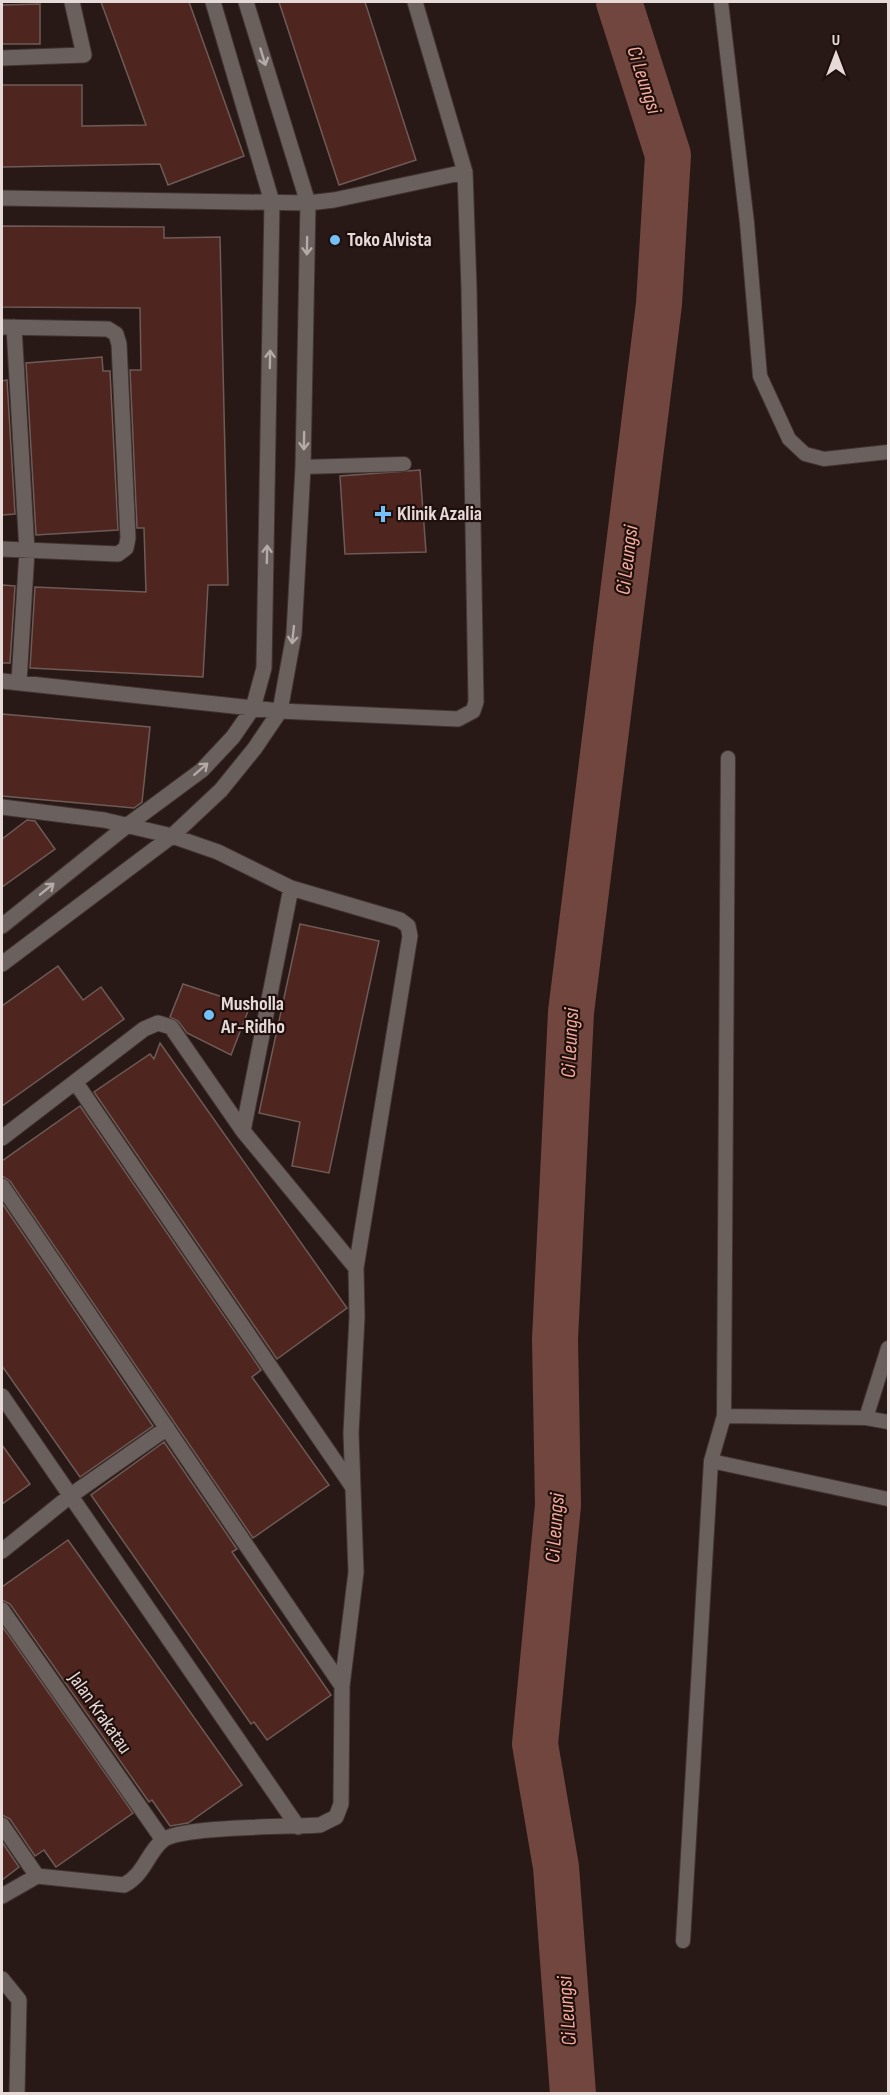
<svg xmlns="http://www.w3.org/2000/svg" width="890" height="2095" viewBox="0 0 890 2095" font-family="'Sofia Sans Condensed',sans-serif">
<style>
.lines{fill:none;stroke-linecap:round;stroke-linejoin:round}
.river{stroke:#71463e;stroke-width:46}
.building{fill:#4e261f;stroke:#6e5b57;stroke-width:1.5}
.service-casing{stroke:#433431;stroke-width:16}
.minor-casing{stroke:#433431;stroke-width:17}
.service{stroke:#6a615f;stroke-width:14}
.minor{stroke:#6a615f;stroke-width:15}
.oneway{stroke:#b4aaa8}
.poi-dot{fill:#75c0f6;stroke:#1f100d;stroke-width:2}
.labels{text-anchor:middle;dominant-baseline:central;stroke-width:4.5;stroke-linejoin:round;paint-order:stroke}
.poi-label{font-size:20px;font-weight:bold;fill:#e6dad8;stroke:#1f100d;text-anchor:start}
.street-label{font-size:20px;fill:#e6dad8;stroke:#1f100d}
.water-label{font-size:21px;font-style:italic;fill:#f6ab9d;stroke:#1f100d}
</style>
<rect width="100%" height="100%" fill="#291916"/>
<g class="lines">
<path class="river" d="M573,2094L556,1867L535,1744L558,1505L555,1339L571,1012L659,304L668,155L619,2"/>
</g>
<path class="building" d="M101,2H189L244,156L168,185L160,164L2,167V85H82V126L146,125Z
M279,2H365L416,160L339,185Z
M40,4V44H2V5Z
M2,226L164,227V238L220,237L228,585H208L203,677L30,668L35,587L146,592L144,528H137L130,370H141L140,308L2,307Z
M102,357L103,371H110L118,530L36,535L26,363Z
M7,380L15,514L2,515V381Z
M420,470L426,552L345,554L340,476Z
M2,585L15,586L10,663H2Z
M2,714L150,727L142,802L134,808L2,796Z
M27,820L35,821L55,849L2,887V839Z
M300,924L379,941L329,1173L292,1166L300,1122L259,1113Z
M58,966L83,1000L101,987L124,1019L2,1106V1006Z
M183,984L250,1006L231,1055L187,1033L178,1021L170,1017Z
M160,1043L347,1308L277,1359L94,1092L150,1054L154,1059Z
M80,1106L261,1370L252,1377L329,1485L253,1538L10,1181L2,1176V1161Z
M2,1203L153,1426L80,1477L2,1366Z
M164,1442L237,1549L232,1552L331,1695L267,1740L254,1722L251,1724L91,1495Z
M2,1445L30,1484L2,1504Z
M68,1540L242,1785L188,1823L170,1826L152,1800L149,1802L10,1604L2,1600V1587Z
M2,1626L133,1813L56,1867L44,1850L35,1856L10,1819L2,1815Z
M2,1842L19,1867L2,1880Z"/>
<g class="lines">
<g class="service-casing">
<path id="service" d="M721,2L747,223L760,376L789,439L805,454L824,459L888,452
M303,467L404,464
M728,758L724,1416L866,1418L888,1422
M866,1418L888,1348
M711,1461L888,1499
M683,1941L711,1461L724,1416"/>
</g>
<g class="minor-casing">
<path id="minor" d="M2,58L84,55L72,2
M2,198L308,203L334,200L465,172L415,2
M2,327L108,329L116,334L119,344L128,538L126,548L118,554L2,549
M14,327L27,551L19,682
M2,681L280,711L458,719L473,711L476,702L469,288L465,172
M2,807L104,820L172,836L218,852L291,888L400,920L408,926L410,936L356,1268L357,1317L351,1433L356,1572L342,1686L341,1804L336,1817L320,1825C291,1827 181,1826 163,1840C147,1853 145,1874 124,1885L37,1876L2,1896
M2,926L129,824L202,770L233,737L253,708L264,668L272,202L213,2
M2,964L172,836L221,790L255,748L280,711L294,634L303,467L308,203L246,2
M76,1083L352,1486
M243,1131L291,888
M2,1138L144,1029L158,1023L171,1027L243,1131L356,1268
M2,1186L342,1686
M2,1396L298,1827
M2,1551L70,1496L167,1428
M2,1610L163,1840
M2,1825L37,1876
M2,1979L19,2000L17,2094"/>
</g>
<use href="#service" class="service"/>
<use href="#minor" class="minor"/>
</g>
<defs><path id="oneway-shaft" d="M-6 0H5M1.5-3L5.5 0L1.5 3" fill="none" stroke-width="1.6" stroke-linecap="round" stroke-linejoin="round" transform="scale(1.5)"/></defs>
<g class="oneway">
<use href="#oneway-shaft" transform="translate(263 57) rotate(73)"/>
<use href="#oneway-shaft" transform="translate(307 246) rotate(91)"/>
<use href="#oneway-shaft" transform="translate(270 359) rotate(-89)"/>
<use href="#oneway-shaft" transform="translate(304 441) rotate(91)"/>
<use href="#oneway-shaft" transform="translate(267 554) rotate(-89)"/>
<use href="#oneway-shaft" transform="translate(293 635) rotate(96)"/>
<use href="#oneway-shaft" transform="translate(201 769) rotate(-41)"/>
<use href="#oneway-shaft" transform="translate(47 889) rotate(-39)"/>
</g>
<g class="poi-dot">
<circle cx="335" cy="240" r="6"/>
<path d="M380 505h6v6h6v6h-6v6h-6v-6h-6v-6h6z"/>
<circle cx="209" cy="1015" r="6"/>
</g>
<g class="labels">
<g class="poi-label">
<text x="347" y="240">Toko Alvista</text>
<text x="397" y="514">Klinik Azalia</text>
<text x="221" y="1004">Musholla<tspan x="221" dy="23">Ar-Ridho</tspan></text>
</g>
<g class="street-label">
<text transform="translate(100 1713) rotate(55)">Jalan Krakatau</text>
</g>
<g class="water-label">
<text transform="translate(644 80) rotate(72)">Ci Leungsi</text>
<text transform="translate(627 560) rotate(-83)">Ci Leungsi</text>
<text transform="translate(570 1043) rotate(-87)">Ci Leungsi</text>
<text transform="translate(555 1528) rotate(-86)">Ci Leungsi</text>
<text transform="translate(567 2011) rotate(-94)">Ci Leungsi</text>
</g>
</g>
<rect width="890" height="2095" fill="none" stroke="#e6dad8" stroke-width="6"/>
<g transform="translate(836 54)" stroke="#1f100d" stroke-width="4.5" paint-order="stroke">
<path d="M0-4.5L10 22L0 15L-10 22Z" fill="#e6dad8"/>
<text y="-9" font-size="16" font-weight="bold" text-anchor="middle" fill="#e6dad8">U</text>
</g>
</svg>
